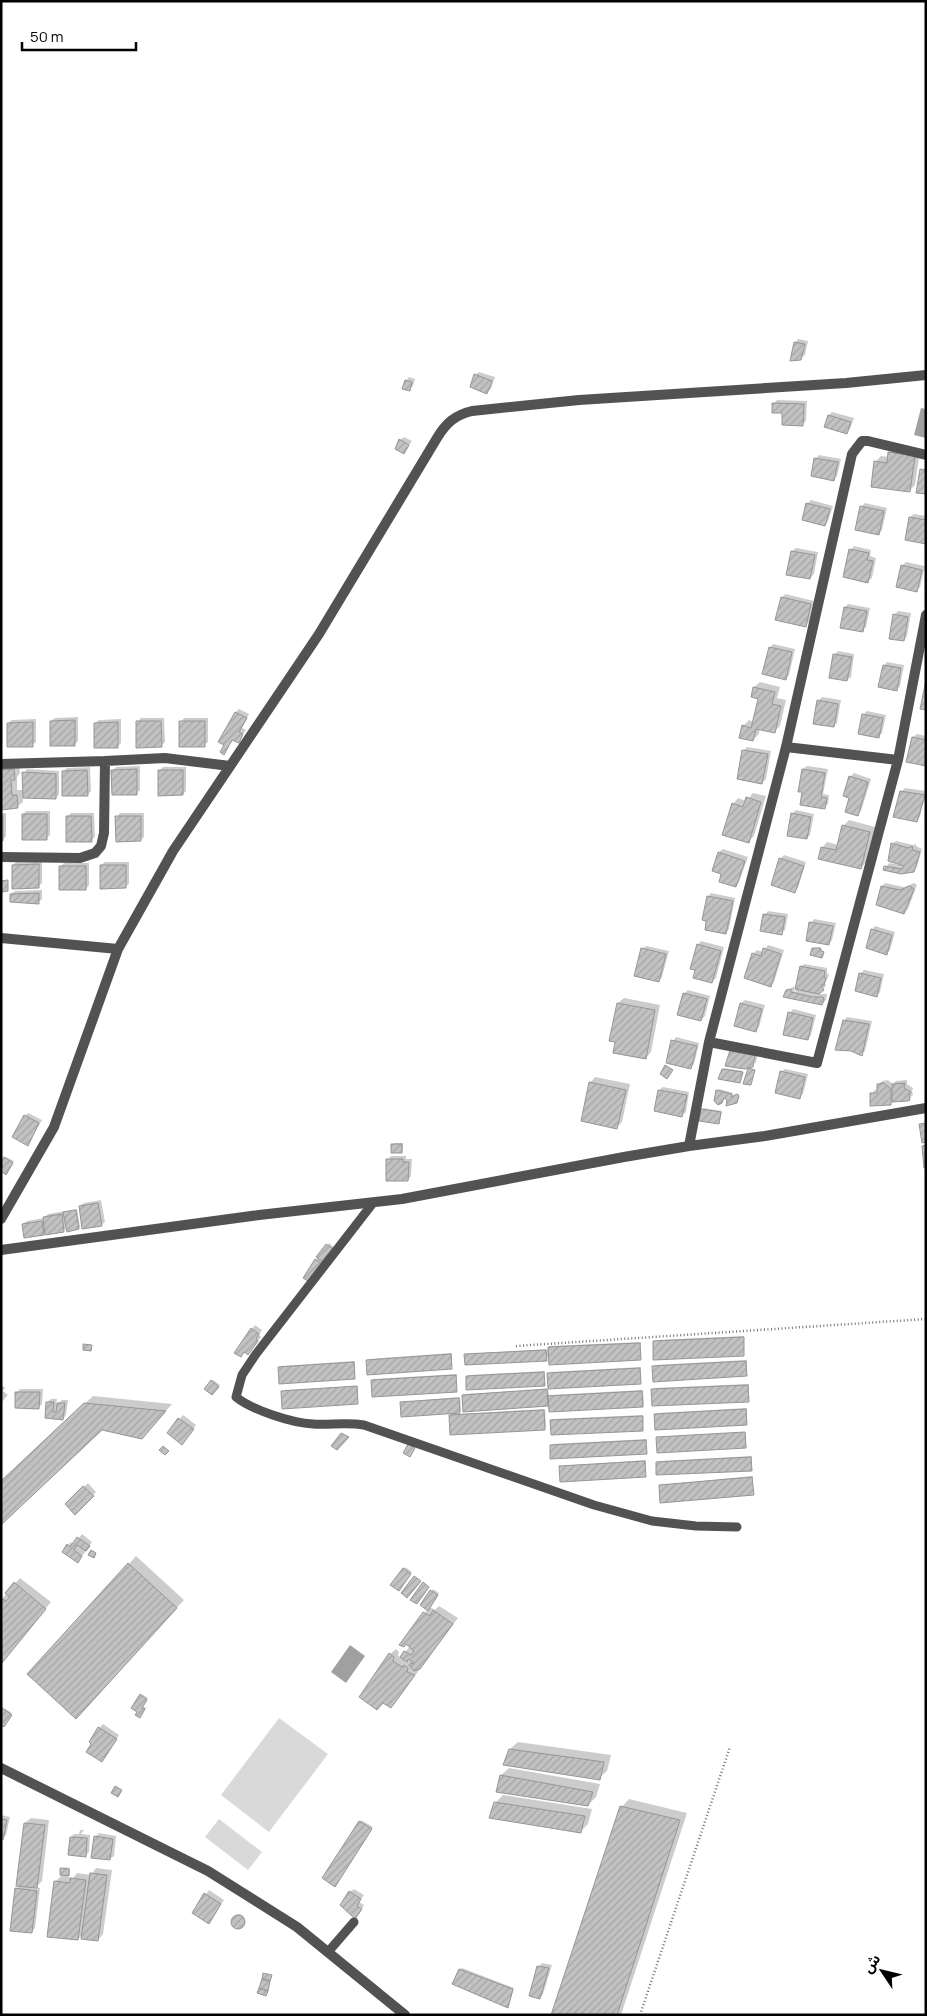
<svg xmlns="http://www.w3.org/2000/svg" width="927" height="2016" viewBox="0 0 927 2016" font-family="Manrope,'Noto Sans Arabic',sans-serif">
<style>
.grass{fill:#d9d9d9}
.water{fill:#a0a0a0}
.shadow{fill:#0003}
.building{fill:url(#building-hatch);stroke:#969696}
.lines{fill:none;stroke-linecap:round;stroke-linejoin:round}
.path{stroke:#747474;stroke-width:2.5;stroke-dasharray:1 2.5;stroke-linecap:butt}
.service{stroke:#525252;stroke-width:9}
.minor{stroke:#525252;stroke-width:10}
.tertiary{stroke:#525252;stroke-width:10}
</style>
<defs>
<pattern id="building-hatch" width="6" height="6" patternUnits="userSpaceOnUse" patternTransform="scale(1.25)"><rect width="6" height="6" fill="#c2c2c2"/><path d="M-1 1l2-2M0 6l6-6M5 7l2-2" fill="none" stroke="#a5a5a5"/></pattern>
</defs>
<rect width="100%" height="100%" fill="#fff"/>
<path class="grass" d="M279,1718L328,1754L269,1832L221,1795Z
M219,1819L262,1852L248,1870L205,1837Z"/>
<path class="water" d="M921,408L926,409V438L914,435Z
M350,1645L365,1656L346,1683L331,1672Z"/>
<path class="shadow" d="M798,339L808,341L805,355L801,358L795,343Z
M479,372L495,377L491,389L487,392L475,375Z
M409,377L415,379L413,386L409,390L406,381Z
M777,400L807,401L806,421L803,424L783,412L773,404Z
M832,412L854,418L850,429L847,432L829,415Z
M404,437L412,441L404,452L400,440Z
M895,447L920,451L915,485L909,491L875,462L881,456L889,457L890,453Z
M819,455L841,459L837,476L834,479L812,475L816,458Z
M811,500L833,506L828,521L825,525L803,519L808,503Z
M865,503L887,508L882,530L879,534L861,507Z
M914,514L926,516V543L910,517Z
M854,546L871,550L870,556L876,558L872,578L868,581L851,550Z
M796,548L818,552L814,574L810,578L792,551Z
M906,562L925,566L920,587L916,591L902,566Z
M785,594L814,601L809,622L805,626L782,598Z
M848,604L870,608L866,627L863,630L845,607Z
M898,611L911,613L907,636L904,640L894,615Z
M773,644L795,649L789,675L786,678L770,648Z
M838,651L854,654L851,677L847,680L834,655Z
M887,662L904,665L900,686L896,690L884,666Z
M760,682L780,687L777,698L786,700L780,726L774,732L760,728L759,734L753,740L743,726L749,720L754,722L760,698L754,687Z
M822,697L841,700L837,723L833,726L819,700Z
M239,709L249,714L242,728L246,730L238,741L234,739L224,753L236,712Z
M867,711L886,715L882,733L878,737L863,715Z
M78,717V741L74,745L51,721L55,718Z
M141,718H164L165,742L161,746L137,722Z
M184,718H208V742L204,745L181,722Z
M36,719V742L32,745L8,723L12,720Z
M121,719V743L117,747L95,723L99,720Z
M917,734L926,736V765L908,761L913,737Z
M747,747L771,751L766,779L762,783L744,750Z
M19,764L20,773L17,777V790H24V773L27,769L59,771V794L56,798L23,797V802L17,807L1,808V766Z
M140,766V790L136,794L113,770L116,767Z
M807,766L828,769L823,794L829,795L828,804L824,807L803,791V769Z
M90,767L91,791L87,795L63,771L67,768Z
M163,767H186V791L183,794L159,771Z
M854,773L871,779L861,811L858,814L851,797L850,777Z
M905,788L926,791L920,817L917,820L901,792Z
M753,793L766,796L754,836L748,842L733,804L738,798L746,801Z
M796,810L814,814L810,835L807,838L792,814Z
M26,811H50V835L47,838L23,815Z
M1,813H6V836L3,840H1Z
M71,813H94L95,837L91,840L67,817Z
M120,813H144V837L140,840L117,817Z
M849,820L875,827L866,862L861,868L822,848L827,842L839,845L843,826Z
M896,841L913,845L916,844V846L922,849L917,867L913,871L885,869L889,863L900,865L892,844Z
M723,849L748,857L739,882L736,886L723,874L714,871L719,852Z
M784,855L806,862L798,888L794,891L772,884L781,858Z
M42,861V883L38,887L13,865L16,862Z
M105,862H129V884L125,887L101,865Z
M64,863H89V885L86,889L60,867Z
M885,883L904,887L914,883L917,885L908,909L904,912L882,886Z
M42,890V899L38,902L11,894L15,891Z
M711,893L735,898L729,929L726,933L708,920V897Z
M768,911L788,914L785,930L781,933L762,930L765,914Z
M814,919L836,923L832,940L828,944L811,923Z
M875,926L895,932L890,950L887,953L872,930Z
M701,941L724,947L716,978L712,982L698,945Z
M768,945L784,950L774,982L770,985L753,954L757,950L763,952Z
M646,946L669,951L662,977L659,981L642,949Z
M821,947L822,950L824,951L822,957L813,949Z
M804,964L827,968V973L829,975L825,983L826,986L816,994H827L826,1000L822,1004L785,996L787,991L794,986L795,994L801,967Z
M864,970L884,974L880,992L877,996L860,974Z
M688,990L710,996L705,1016L701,1020L684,994Z
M624,998L660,1005L651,1052L646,1058L616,1041L618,1003Z
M745,1000L765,1005L759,1027L756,1030L736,1025L741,1003Z
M793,1009L816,1015L811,1035L808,1039L790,1013Z
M847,1017L872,1021L865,1051L862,1054L844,1021Z
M676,1037L699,1043L694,1064L691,1067L673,1041Z
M758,1052L756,1062L752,1065H727Z
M724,1068L743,1071L741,1080L740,1082L723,1069Z
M785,1069L808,1074L803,1094L800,1097L781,1072Z
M595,1077L630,1084L622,1122L617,1127L590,1083Z
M888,1080L893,1084L896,1081L907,1080V1084L913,1088L912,1091L913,1095L909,1099L894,1101L890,1104L871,1094L875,1090H878V1085L882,1081Z
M663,1087L689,1092L686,1112L682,1115L655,1110L659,1090Z
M719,1089L733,1093L732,1097L739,1094L738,1100L736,1102L728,1099L717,1090Z
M703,1108L722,1111L720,1121L718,1123L702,1110Z
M28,1113L42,1120L28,1144L25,1116Z
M394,1143H403V1150L402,1152L393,1145Z
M391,1156H406V1159H412L411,1176L408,1180L388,1159Z
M6,1157L14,1161L7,1172L5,1158Z
M101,1200L105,1222L101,1225L80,1206L84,1203Z
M77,1209L80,1227L79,1228L67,1227L64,1231H46L43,1234L23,1224L27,1221L44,1218L48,1214Z
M329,1243L335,1248L312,1280L316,1260Z
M255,1325L262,1330L259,1335L261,1337L251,1350L245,1351L241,1356L252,1329Z
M744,1336V1355L654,1341L656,1340Z
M641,1342L640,1359L549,1356L546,1359L465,1354L549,1349L550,1346Z
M452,1353V1368L368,1360L369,1359Z
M747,1360L746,1375L654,1367L655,1365Z
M355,1361V1378L279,1368L281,1366Z
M641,1367L640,1382L548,1374L550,1372Z
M545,1371L544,1385L467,1377L469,1375Z
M457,1374L456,1391L372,1381L374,1379Z
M213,1380L220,1385L212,1394L206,1389Z
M1,1384L5,1388L3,1391L8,1395L1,1403Z
M749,1384L748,1400L653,1390L654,1388Z
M358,1386L357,1402L283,1392L284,1390Z
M20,1389H43L42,1404L39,1407L17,1392Z
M548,1389L549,1395L643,1390L644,1405H550L464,1411L465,1394Z
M93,1396L172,1404L150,1429L102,1428L1,1483Z
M460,1397L461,1410L457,1414L545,1409L546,1427L544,1428L450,1416L454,1412L401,1402Z
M51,1399H57L56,1405L62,1400H68L66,1415L63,1419L46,1417L47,1402Z
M747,1408V1423L655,1414L657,1413Z
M183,1415L196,1425L185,1440L168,1433Z
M643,1415V1430L551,1420L553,1419Z
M746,1432L745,1447L657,1438L659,1437Z
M647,1439L646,1453L551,1445L552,1444Z
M752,1456L751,1469L657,1463L659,1461Z
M646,1460L645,1476L561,1467L562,1466Z
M753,1476V1494L660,1486L662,1485Z
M88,1483L96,1492L75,1513L66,1504Z
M82,1534L92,1542L81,1558L68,1545L71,1542L74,1544Z
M136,1556L184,1600L84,1710L129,1564Z
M405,1567L412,1572L400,1588L404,1569Z
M20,1578L51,1602L2,1662L1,1600Z
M433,1589L439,1593L430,1607L435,1610L439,1606L458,1618L396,1701L390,1654L396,1649L399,1652L398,1656L401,1657L410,1646L407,1643L401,1644L428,1609L422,1605Z
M142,1694L148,1698L143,1706L146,1708L141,1715Z
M4,1708L12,1713L5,1724H1V1711Z
M103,1724L119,1735L102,1761L99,1728Z
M518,1742L611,1755L607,1771L599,1778L510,1749Z
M509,1768L600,1784L596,1797L588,1805L501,1775Z
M503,1795L592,1809L588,1824L580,1832L495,1803Z
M629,1799L687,1813L621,2015H552L622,1807Z
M1,1815L10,1817L6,1835L3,1839H1Z
M31,1818L49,1820L42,1881L36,1887L40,1888L35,1928L31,1932L17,1889L20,1885L25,1823Z
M361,1820L373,1827L336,1884L323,1878Z
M80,1830H84L81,1834L90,1835L89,1852L85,1856L71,1837L74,1834H79Z
M99,1833L116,1836L114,1856L110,1859L95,1837Z
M63,1867L70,1868V1874L67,1877L73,1878L77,1873L91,1875L96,1868L112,1870L103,1934L98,1940L83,1934L78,1939L55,1882L61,1876Z
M354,1889L364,1895L359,1902L364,1905L359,1914L350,1892Z
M209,1890L224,1900L212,1918L194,1912Z
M233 1920a6 6 0 1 1 12 0a6 6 0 1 1-12 0Z
M542,1963L552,1965L543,1994L540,1998L538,1967Z
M462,1968L514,1988L509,2005L508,2006L460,1970Z"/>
<path class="building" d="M794,342L805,344L801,360L790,361Z
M474,374L492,381L487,394L470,387Z
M405,380L412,382L410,391L402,389Z
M772,403L804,404L803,426L782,425V413H772Z
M828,415L851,422L847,434L824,427Z
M399,439L409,445L404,454L395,449Z
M888,452L915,456L910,492L871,487L874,461L887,463Z
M814,458L838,462L834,481L811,476Z
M920,469L926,470V494L916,493Z
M806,503L830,509L825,526L802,520Z
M860,506L884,511L879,535L855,530Z
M909,517L926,520V544L905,540Z
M849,549L869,553L867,560L873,561L868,583L843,577Z
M791,551L815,555L810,579L786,575Z
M901,565L922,570L917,592L896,587Z
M781,597L811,604L806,627L775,620Z
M844,607L867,611L863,632L840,628Z
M893,614L908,617L904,641L889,639Z
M769,647L792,652L786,680L762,674Z
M833,654L852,657L847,681L829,678Z
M883,665L901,668L897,691L878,687Z
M926,680V710L920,709Z
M753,687L775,692L772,704L781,706L775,733L756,729L753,741L739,738L742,725L751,728L758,699L751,697Z
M817,700L838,704L834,727L813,724Z
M235,712L247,718L239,732L243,734L239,743L232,740L224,755L220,752L224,745L218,742Z
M862,714L883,718L879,738L858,734Z
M75,720V746H50V721Z
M136,721H161L162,747L136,748Z
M179,721H205V747H179Z
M33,722V747H7V723Z
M118,722V748H94V723Z
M912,737L926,740V766L906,762Z
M742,750L768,754L762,784L737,779Z
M14,769L15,780H11L12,795H17L18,808L1,810V770Z
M137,769V795H112L111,770Z
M802,769L825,773L821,797L827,798L825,809L800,805L802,792H798Z
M87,770L88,796H62V771Z
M158,770H183V795L158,796Z
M22,772L56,774V799L23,798Z
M849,776L868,782L858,816L845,812L849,798L843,796Z
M900,791L925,795L917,822L893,817Z
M746,797L761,802L749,843L722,835L732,803L743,807Z
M791,813L811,817L807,839L787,836Z
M22,814H47V840H22Z
M3,815V841H1V816Z
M66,816H91L92,842H66Z
M115,816H141V841L116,842Z
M842,825L870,832L861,869L818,859L821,847L836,850Z
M891,843L908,848L912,846L913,850L920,852L914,872L901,874L883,870L884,866L902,869L904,866L888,861Z
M718,852L745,861L736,887L719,882L721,874L712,871Z
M779,858L804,866L795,893L771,885Z
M39,864V888L12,889V865Z
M100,865H126V888L100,889Z
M59,866H86V890H59Z
M8,880V891L2,892L1,881Z
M881,886L900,890L910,886L914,889L904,914L876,905Z
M39,893V904L10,902V894Z
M707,896L733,901L726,934L705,930L706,921L702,920Z
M763,914L785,917L782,935L760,931Z
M809,922L833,926L829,945L806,941Z
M871,929L892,935L887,955L866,948Z
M697,944L721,951L712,983L693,978L695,970L690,969Z
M641,948L666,954L659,982L634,976Z
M763,948L781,954L771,987L744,978L752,953L761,956Z
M812,948H820L821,951L824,952L822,958L810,955Z
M800,966L825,971L824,977L826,978L824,985H821L824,990L819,994L795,989Z
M859,973L881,978L877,997L855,991Z
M791,989V992L813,997H823L824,1000L822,1005L783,997L786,990Z
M683,993L707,999L701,1021L677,1015Z
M617,1003L655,1010L646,1059L613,1053L615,1042L609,1041Z
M740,1003L762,1009L756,1032L734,1026Z
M788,1012L813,1018L808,1040L783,1035Z
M843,1020L869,1024L862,1056L851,1051L835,1050Z
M671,1040L697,1046L691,1069L666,1063Z
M730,1050L755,1055L753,1067L745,1069L725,1066Z
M665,1065L673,1070L667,1079L660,1074Z
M748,1068L755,1070L751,1085L743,1084Z
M722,1069L743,1072L740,1083L718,1079Z
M780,1071L805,1077L800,1099L775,1093Z
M589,1082L626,1090L617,1129L581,1121Z
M884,1083L891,1089V1105L870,1106V1093H877V1084Z
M905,1083L904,1088L911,1092L909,1095L910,1100L908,1101L892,1102V1084Z
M658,1090L687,1095L682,1117L654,1111Z
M716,1090L732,1094L731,1097L737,1094L739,1096L737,1103L726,1106L727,1100L724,1098L722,1103L718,1105L714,1101Z
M701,1109L721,1112L719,1124L699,1121Z
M24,1115L39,1123L28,1146L12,1137Z
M926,1123V1142L922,1143L919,1124Z
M391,1144H402V1153H391Z
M926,1145V1168H924L922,1146Z
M4,1157L13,1163L6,1175L1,1171V1162Z
M386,1159H403V1162H409L408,1181H386Z
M98,1203L102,1226L82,1229L79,1206Z
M76,1210L79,1229L67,1232L63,1212Z
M62,1214L64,1232L45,1235L43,1217Z
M42,1221L44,1235L24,1238L22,1224Z
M326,1244L334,1250L324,1263L316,1257Z
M315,1259L324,1265L311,1283L303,1278Z
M251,1328L259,1334L256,1339L258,1341L248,1355L244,1352L241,1357L234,1353Z
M744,1337V1356L653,1360V1341Z
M640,1343L641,1360L549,1365L548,1347Z
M83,1344L92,1345L91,1351L83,1350Z
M546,1350L547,1361L465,1365L464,1354Z
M451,1354L452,1369L367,1375L366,1360Z
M746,1361L747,1376L653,1382L652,1366Z
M354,1362L355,1379L279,1384L278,1367Z
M640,1368L641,1384L548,1389L547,1373Z
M544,1372L545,1386L466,1390V1376Z
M456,1375L457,1392L372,1397L371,1380Z
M211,1380L219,1387L212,1395L204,1389Z
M748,1385L749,1402L652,1406L651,1389Z
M357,1386L358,1404L282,1409L281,1391Z
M547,1389L548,1406L463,1412L462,1395Z
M642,1391L643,1407L549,1412L548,1396Z
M15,1392H40L39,1409L15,1408Z
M459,1398L460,1413L401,1417L400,1402Z
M46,1402H54L53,1412H56L57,1403H65L63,1420L45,1418Z
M84,1403L166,1411L142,1439L102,1430L1,1525V1481Z
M746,1409L747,1425L655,1430L654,1414Z
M544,1410L545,1430L450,1435L449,1415Z
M643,1416V1431L551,1435L550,1420Z
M178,1418L194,1429L182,1445L167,1433Z
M745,1432L746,1448L657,1453L656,1437Z
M341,1433L349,1437L337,1450L331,1446Z
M646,1440L647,1454L550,1459V1445Z
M408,1444L415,1448L410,1457L403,1453Z
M163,1446L169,1451L165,1455L159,1450Z
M751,1457L752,1471L656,1475V1462Z
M645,1461L646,1477L560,1482L559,1466Z
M752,1477L754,1495L660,1503L659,1485Z
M83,1486L94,1496L75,1515L65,1504Z
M77,1537L90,1546L86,1551L77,1545L74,1550L82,1556L78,1563L62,1552L67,1544L70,1547Z
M91,1550L96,1553L94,1558L88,1555Z
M128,1563L177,1608L76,1719L27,1674Z
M403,1568L411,1574L399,1591L390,1585Z
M414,1576L421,1581L407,1598L401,1593Z
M14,1582L46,1609L2,1663L1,1598L6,1601L10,1597L5,1593Z
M423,1582L429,1587L417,1604L410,1600Z
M430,1590L438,1595L428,1611L420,1605Z
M433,1610L453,1624L420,1669L414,1671L409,1665L411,1663L413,1664L414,1663L408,1659L407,1662L400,1657L404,1651L411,1655L414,1651L406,1644L404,1647L399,1645L423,1612L430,1616Z
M389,1653L394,1657L393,1661L402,1667L404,1665L408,1668L407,1672L415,1675L391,1708L383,1703L377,1710L359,1697Z
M140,1694L147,1700L142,1708L145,1709L140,1718L135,1715L137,1712L131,1708Z
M2,1708L12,1715L4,1727L1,1725Z
M98,1727L117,1739L102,1762L86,1752L91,1744L89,1742Z
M509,1749L604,1762L600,1780L503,1765Z
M500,1775L593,1792L588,1806L496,1792Z
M115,1786L122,1790L118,1797L111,1793Z
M494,1802L585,1816L581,1833L489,1818Z
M620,1806L680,1820L617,2015H551Z
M1,1819L7,1820L3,1840H1Z
M359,1821L372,1829L335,1887L322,1878Z
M24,1823L45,1825L37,1888L16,1886Z
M94,1836L113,1839L110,1860L91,1858Z
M70,1837L87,1838L86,1857L68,1855Z
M60,1868L69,1869V1876L60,1875Z
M90,1873L107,1875L98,1941L81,1939Z
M70,1878L86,1880L78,1940L47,1937L54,1881L70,1883Z
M15,1888L37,1891L32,1933L10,1931Z
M349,1891L361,1899L357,1906L362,1909L355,1919L340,1905Z
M204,1893L221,1904L209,1924L192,1913Z
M231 1922a7 7 0 1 1 14 0a7 7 0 1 1-14 0Z
M537,1966L549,1968L540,1999L529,1996Z
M459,1969L513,1989L508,2008L452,1984Z
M263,1973L272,1975L270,1981L262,1979Z
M262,1979L270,1981L268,1991L259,1988Z
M259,1988L268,1991L266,1996L257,1993Z"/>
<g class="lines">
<path class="path" d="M516,1346L926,1319
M640,2015L730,1747"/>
<path class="service" d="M373,1203L256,1354L242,1375L236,1397C252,1410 292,1423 313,1424C330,1425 347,1422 364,1425L594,1505L652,1521L696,1526L737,1527
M328,1952L354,1922"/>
<path class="minor" d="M786,747L898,760
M105,761L165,758L230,766
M1,764L105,761L104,833L101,846L95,853L80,858L1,857
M1,938L118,949
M709,1042L817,1063L898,760L926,615
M689,1146L709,1042L786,747L852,454L862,441H868L926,455
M1,1219L54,1127L118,949L173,851L319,634L437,438C446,423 455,415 472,411L579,400L846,383L926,375
M1,1250L259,1215L402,1199L624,1157L689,1146L765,1136L926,1108"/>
<path class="tertiary" d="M1,1768L208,1871L297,1927L405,2015"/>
</g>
<rect width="927" height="2016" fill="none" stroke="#000000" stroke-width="5"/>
<g transform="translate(882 1971) rotate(305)" stroke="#ffffff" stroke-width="4" paint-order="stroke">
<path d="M0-4L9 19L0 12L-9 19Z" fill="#000000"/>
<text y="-8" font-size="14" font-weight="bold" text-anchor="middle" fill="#000000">ش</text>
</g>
<path d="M22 42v8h114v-8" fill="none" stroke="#000000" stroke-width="2.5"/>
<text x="30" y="42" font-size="15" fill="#000000" stroke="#ffffff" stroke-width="4" paint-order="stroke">50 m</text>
</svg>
